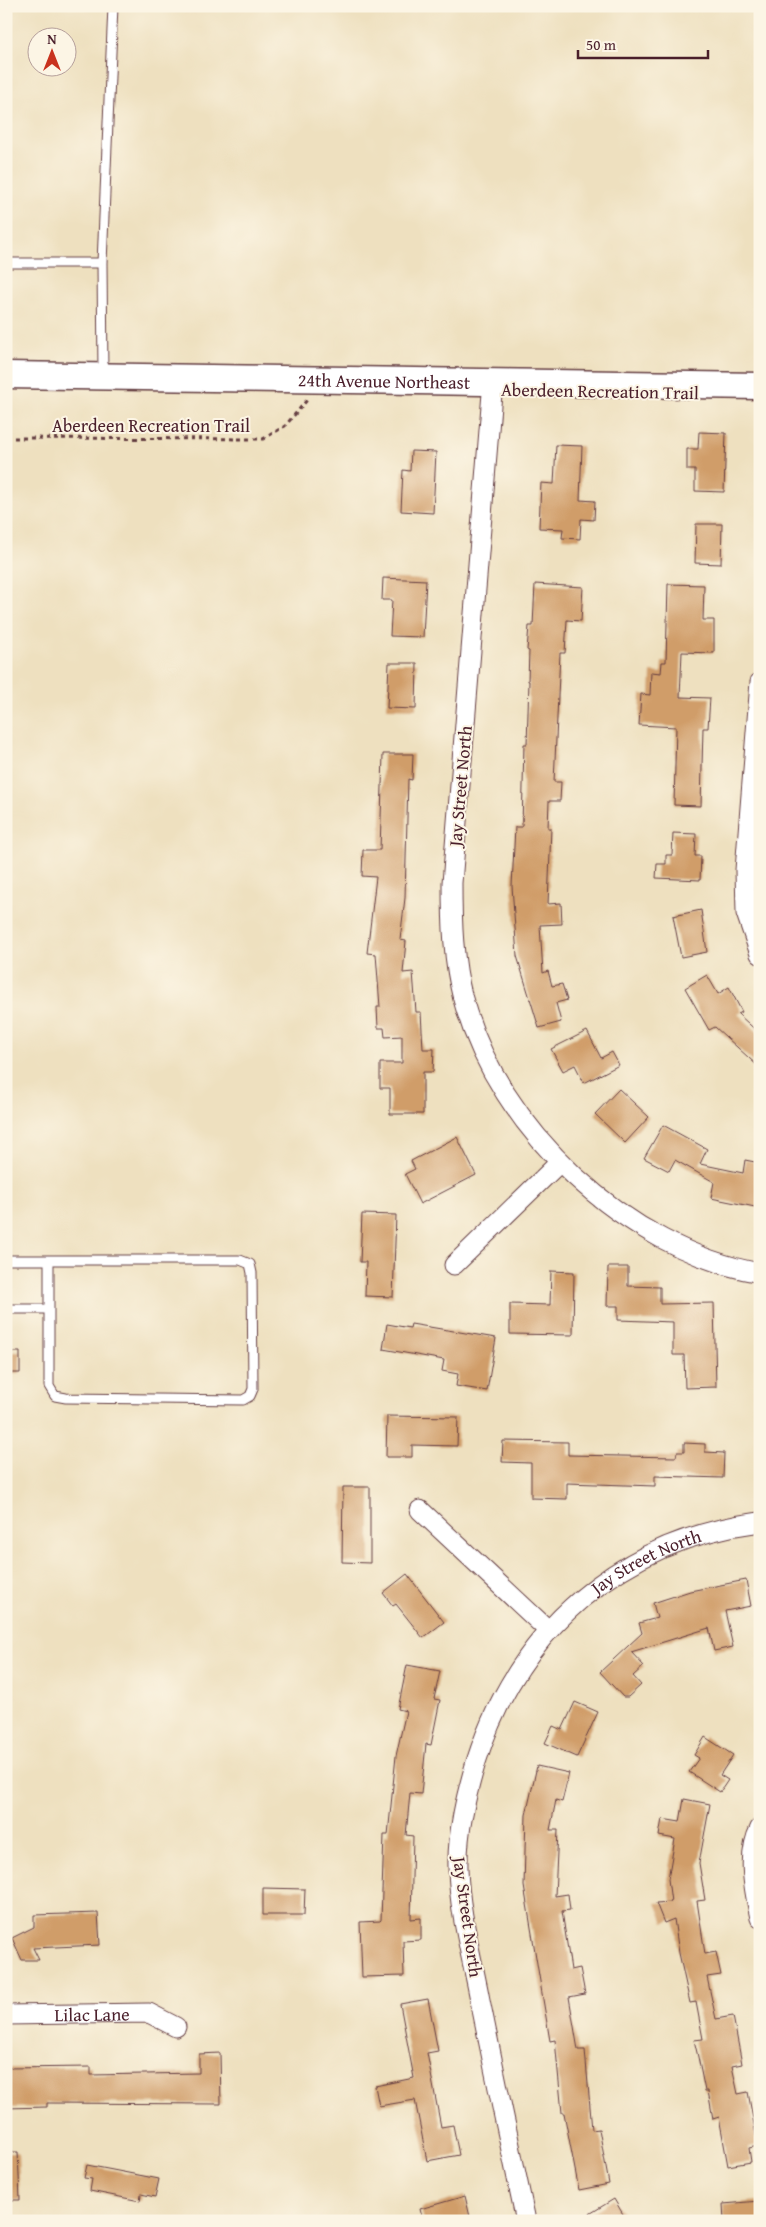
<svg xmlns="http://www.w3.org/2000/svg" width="766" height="2227" viewBox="0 0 766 2227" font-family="'Gentium Book Plus',serif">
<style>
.building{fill:#d09d69}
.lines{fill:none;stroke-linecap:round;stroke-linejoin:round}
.lane-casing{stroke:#633c41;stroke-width:11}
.street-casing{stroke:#633c41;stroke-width:21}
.secondary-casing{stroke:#633c41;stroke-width:29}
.path{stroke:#633c41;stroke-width:3;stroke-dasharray:4 4;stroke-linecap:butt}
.lane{stroke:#fff;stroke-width:9}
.street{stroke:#fff;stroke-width:19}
.secondary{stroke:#fff;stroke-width:26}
.labels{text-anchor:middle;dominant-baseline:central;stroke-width:4;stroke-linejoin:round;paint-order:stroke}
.street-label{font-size:18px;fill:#4a1f2b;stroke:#fcf5e5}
</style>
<rect width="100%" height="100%" fill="#fcf5e5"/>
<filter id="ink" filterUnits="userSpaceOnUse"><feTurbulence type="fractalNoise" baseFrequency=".02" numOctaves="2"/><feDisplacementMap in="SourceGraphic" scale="10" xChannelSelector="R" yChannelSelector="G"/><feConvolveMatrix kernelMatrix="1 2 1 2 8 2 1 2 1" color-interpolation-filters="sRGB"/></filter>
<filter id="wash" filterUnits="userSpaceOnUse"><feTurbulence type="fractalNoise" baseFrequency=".0096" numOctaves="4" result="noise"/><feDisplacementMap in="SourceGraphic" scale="20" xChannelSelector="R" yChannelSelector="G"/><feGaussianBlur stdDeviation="1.12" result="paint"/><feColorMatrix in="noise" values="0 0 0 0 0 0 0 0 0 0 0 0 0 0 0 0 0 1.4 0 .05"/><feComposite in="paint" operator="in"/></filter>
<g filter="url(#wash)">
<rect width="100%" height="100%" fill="#eee0bf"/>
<g id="blocks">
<path class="building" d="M699,432L726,433L724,492L695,491V470H687V449H698Z
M556,445L582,446L580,500L595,501L594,520L581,519L580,539L562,538L563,529L539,528L541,483L554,484Z
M411,451L436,452L433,513L401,511L403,470L410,471Z
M696,524H722L721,564L695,563Z
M383,578L426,580L423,637L390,636L392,600H382Z
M535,584L583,587L581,621L567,620L565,653H560L554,782H561L560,801H549L548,828H551L548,904L561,903L562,924L540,925L543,973L548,971L552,986L562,984L567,1000L556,1003L561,1022L539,1028L517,956L512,886L515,827H522L524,744H527L529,681H528L529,651L527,650L529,626H533Z
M668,584L704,585L703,620H714V653L682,652L680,697L710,698L708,728H703L701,806L674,805L676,727L639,725L641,694L650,695L651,672L661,673L662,662H666Z
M389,663H417L416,709L387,708Z
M383,754H413L412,780L408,779L405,898L400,940L406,941L403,973L413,972L416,1012H421L423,1049H434L433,1072H423V1114H390V1088H380V1063H402V1036L385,1037L384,1028H378L377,1007H380L376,954L367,953L376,877L362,876L363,850H380Z
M673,833L696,834L695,856H701L700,880L656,878L657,864H666V855H672Z
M701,910L707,952L681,957L673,916Z
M707,975L718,994L729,987L742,1012L738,1014L760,1034V1068L715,1027L709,1030L685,988Z
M587,1031L601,1058L612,1052L619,1065L584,1083L575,1065L563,1071L551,1049Z
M619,1089L649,1117L625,1143L595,1114Z
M663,1125L707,1149L700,1164L743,1173L745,1160L760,1163V1208L711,1198L714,1182L675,1160L669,1171L644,1158Z
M457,1137L476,1175L420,1204L405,1174L415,1169L411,1161Z
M362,1214L396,1215L393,1297L365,1296L366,1262H360Z
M608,1267H628V1286L660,1287V1304L714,1303L716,1387L685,1388L684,1355H673V1322L618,1320V1306H607Z
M551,1271L574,1272L573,1335L510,1334V1304L550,1305Z
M387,1324L410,1328L411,1324L496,1338L487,1391L456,1386L458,1374L442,1371L444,1360L383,1349Z
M6,1352H20V1373H6Z
M387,1416L458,1417L457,1446L412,1445V1457H386Z
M503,1441L568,1442V1455L676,1457L677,1452H684V1443L705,1444V1452L724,1453L723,1478L655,1476V1486L567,1483V1499L531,1498V1463L502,1462Z
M343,1487H370V1563L342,1562Z
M407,1574L444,1622L423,1638L396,1604L393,1606L383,1593Z
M746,1580L751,1606L725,1611L733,1647L714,1651L709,1628L631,1652L644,1666L633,1676L641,1685L628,1697H623L600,1672L642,1633L639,1623L657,1618L653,1603L690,1591Z
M407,1665L440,1671L434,1699L440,1700L431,1745L426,1744L421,1794L410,1793L406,1835L413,1836L411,1919L421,1918V1940L403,1941L404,1976L362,1977L360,1922L380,1921L381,1920L384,1835H388L396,1756L406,1711L398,1709Z
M575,1702L598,1712L577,1757L545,1743L553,1726L562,1730Z
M705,1737L733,1755L720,1775L728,1780L720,1792L689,1772L699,1758L694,1755Z
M537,1766L569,1773L562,1802L556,1800L550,1830H558L555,1896L568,1894L570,1910L562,1911L571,1970L580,1968L585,1994L569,1997L578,2050H585L592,2130L599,2129L609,2184L579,2190L564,2113H562L555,2040L550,2041L524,1886L526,1815Z
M684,1799L710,1804L699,1863L705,1900L697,1901L705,1954L716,1952L721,1975L707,1977L716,2019L733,2016L742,2064L732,2066L738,2094L748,2092L758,2146L749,2148L751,2162L728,2166L719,2117L713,2119L708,2091H705L698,2057L694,2040L703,2039L696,2002L690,2003L679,1953L674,1919L664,1923L656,1903L671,1902L668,1879L675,1839L659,1836L662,1819L680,1822Z
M263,1888L305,1889L304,1915H263Z
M98,1913L100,1945L33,1948L39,1960H22L12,1938L34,1927V1915Z
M428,1999L438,2051L427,2053L441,2127L453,2125L459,2155L427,2161L415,2100L379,2106L375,2086L414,2078L400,2004Z
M220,2053L221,2104L47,2103V2107L6,2108V2068L91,2067V2075L199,2073V2054Z
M6,2152H18L20,2200H6Z
M87,2165L159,2179L155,2197L141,2194L140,2201L90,2191L92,2179L84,2178Z
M465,2196L471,2221H423L420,2209Z
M614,2199L627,2221H578Z
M760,2201V2221H724L723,2204Z"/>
</g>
</g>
<g filter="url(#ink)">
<use href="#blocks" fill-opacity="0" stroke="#633c41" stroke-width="1"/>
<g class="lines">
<g class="lane-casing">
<path id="lane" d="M6,263H102
M103,374L102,263L113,6
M6,1260H240L250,1264L252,1273L253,1389L250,1396L243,1400L66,1398L55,1396L49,1386V1260
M6,1309H49"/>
</g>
<g class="street-casing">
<g id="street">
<path d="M493,381L452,883C452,922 453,961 463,999C498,1129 627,1250 760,1273"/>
<path d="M760,682L745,870L746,913L760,954"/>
<path d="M454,1265L559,1163"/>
<path d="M420,1510L548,1630"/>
<path d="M760,1828C746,1855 754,1889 760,1918"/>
<path id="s1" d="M6,2015L149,2013L176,2027"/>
<path id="s2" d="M526,2221C510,2147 495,2074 480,2000C472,1957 459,1912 458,1868C457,1832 466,1796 476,1762C518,1629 620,1540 760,1522"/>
</g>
</g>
<g class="secondary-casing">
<g id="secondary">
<path id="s3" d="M6,375L760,386"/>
</g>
</g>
<path class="path" d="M6,438L263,439L285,426L307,400"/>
<use href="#lane" class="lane"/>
<use href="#street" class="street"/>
<use href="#secondary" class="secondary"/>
</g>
</g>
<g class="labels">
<g class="street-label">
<text stroke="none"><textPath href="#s3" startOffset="378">24th Avenue Northeast</textPath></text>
<text transform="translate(600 391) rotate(1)">Aberdeen Recreation Trail</text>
<text x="151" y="425">Aberdeen Recreation Trail</text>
<text transform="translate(460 786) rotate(-85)">Jay Street North</text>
<text stroke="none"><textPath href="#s2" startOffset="740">Jay Street North</textPath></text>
<text transform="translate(468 1917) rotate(82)">Jay Street North</text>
<text stroke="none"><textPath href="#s1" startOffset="86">Lilac Lane</textPath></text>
</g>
</g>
<rect width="766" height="2227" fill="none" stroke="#fcf5e5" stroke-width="25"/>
<g transform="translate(52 52)"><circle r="24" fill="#fcf5e5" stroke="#b59f9b"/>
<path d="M0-4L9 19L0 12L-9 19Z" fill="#c8321e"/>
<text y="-8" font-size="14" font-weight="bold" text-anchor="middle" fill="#4a1f2b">N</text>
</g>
<path d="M578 50v8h130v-8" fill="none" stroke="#4a1f2b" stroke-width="2.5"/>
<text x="586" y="50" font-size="15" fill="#4a1f2b" stroke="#fcf5e5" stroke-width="4" paint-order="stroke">50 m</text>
</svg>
